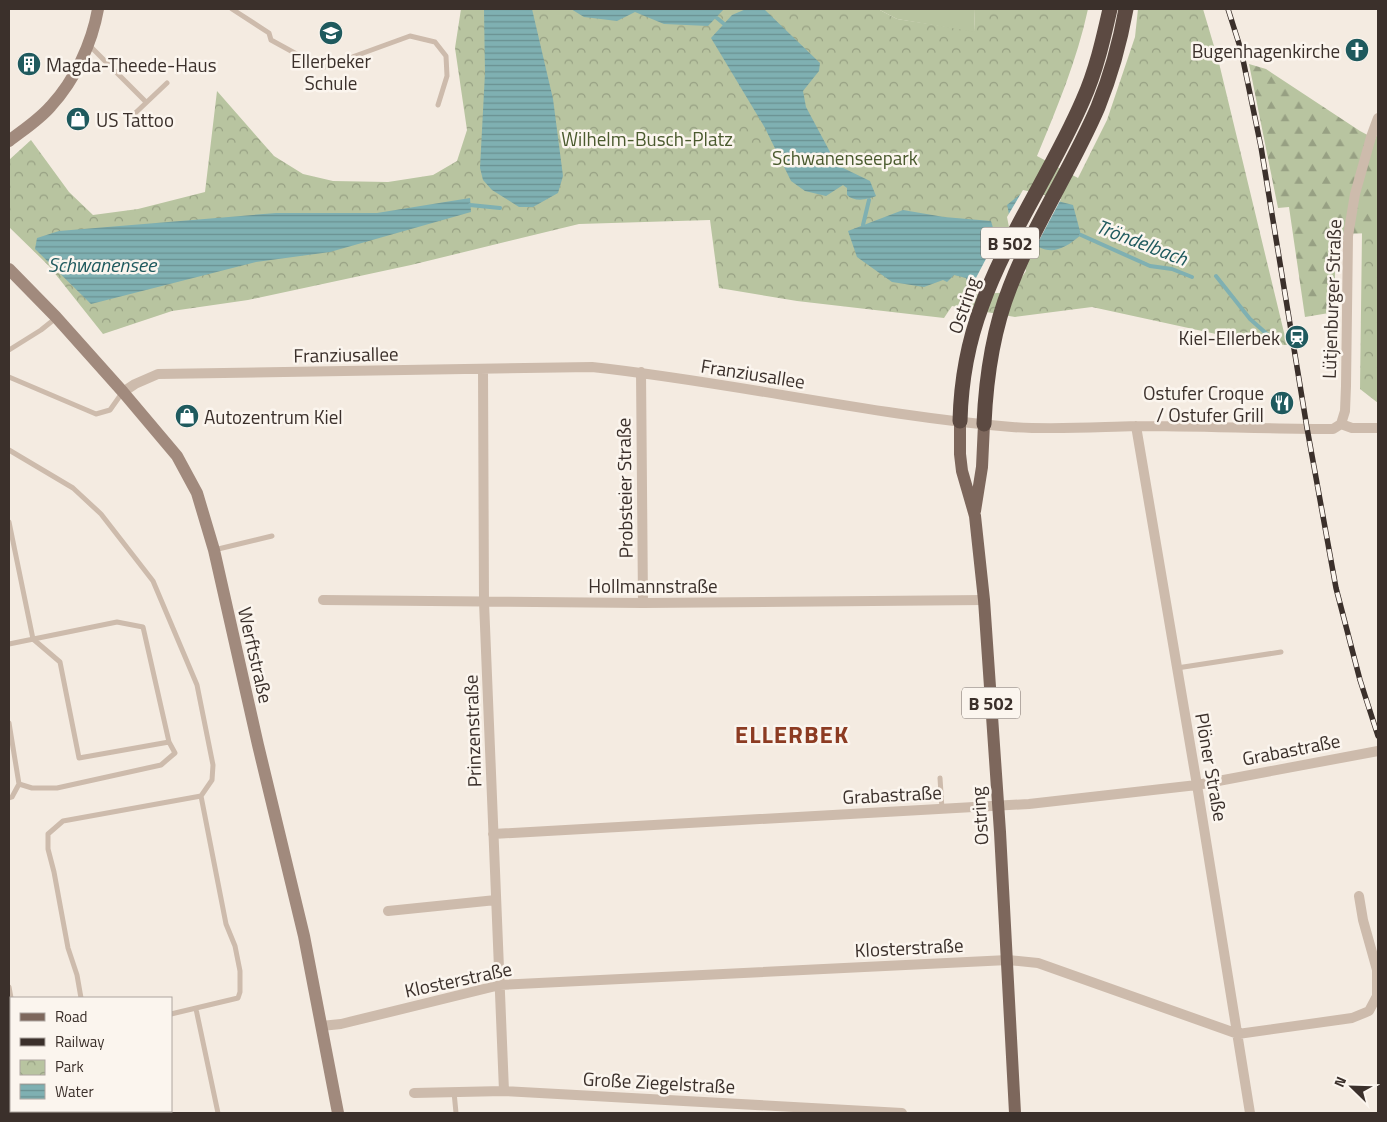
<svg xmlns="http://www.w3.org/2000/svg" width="1387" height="1122" viewBox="0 0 1387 1122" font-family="'Titillium Web',sans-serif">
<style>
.forest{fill:url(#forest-firs)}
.park{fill:url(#park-crowns)}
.garden{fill:#b8c4a0}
.water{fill:url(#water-rules)}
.pier{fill:#f4ebe1}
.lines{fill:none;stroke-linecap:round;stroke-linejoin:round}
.stream{stroke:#7fb0b2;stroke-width:4}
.lane{stroke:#cdbbac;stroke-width:5}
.street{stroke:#cdbbac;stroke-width:10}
.secondary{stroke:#a18a7d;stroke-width:12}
.primary{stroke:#7d675c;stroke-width:12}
.highway{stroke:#5c4a42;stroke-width:15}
.rail-casing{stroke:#3b302b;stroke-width:5.5}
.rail{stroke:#fbf5ee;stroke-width:4;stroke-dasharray:11;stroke-linecap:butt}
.labels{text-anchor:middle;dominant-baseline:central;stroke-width:5;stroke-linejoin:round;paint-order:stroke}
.shield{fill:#fbf5ee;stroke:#756b66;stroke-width:1}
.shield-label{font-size:18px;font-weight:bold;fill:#3b302b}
.poi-label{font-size:19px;fill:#3b302b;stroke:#fbf5ee;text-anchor:end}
.park-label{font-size:19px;fill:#4a5a2e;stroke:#fbf5ee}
.street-label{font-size:19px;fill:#3b302b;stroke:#fbf5ee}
.water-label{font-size:20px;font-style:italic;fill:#1f5a5e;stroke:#fbf5ee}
.district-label{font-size:24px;font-weight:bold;letter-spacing:1px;fill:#8c3b22;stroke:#fbf5ee}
</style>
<defs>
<pattern id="forest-firs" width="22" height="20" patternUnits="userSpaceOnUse" patternTransform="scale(1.25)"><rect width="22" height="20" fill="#b8c4a0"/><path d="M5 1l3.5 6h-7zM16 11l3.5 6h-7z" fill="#97a083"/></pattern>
<pattern id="park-crowns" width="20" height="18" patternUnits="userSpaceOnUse" patternTransform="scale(1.25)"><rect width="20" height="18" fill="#b8c4a0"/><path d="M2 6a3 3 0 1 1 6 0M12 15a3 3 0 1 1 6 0" fill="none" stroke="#97a083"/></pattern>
<pattern id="water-rules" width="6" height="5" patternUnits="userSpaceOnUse" patternTransform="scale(1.25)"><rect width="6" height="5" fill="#7fb0b2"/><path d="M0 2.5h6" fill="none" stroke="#699091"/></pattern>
</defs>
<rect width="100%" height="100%" fill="#f4ebe1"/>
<path class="forest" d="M1249,64L1266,69L1360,131L1375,139L1378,132V233L1335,234V312L1305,317L1289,207L1278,208Z"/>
<path class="park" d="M461,9H878L897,19L975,31L974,9H1088C1077,60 1057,108 1037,156L1078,178L1107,120L1135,37L1138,9H1203L1219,63L1287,345L1262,344L1092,307L1015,317L952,306L944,318L797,301L719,288L710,220L579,224L411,265L248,300L172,311L103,334L49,266L9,227V160L31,140L69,192L93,215L138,209L205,192L217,91L274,156L303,174L333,181L388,182L433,175L457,161L467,130L455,48Z
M1362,232L1378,233V403L1360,389Z"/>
<path class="garden" d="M878,9H974L975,32L897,19Z"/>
<path class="water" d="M484,9H532L553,99L563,176L558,193L533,207H519L492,190L483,180L480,168L485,73Z
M571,9H724L708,26L664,24L635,12L617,21L584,17Z
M746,9L765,10L820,63L819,71L803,91L806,107L837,165L870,181L876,196C867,200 854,202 847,195V188L843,185L826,196L805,191L791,181L765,128L711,38L732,15Z
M1023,192L1073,205L1081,235C1061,252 1047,257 1026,238C1021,234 1014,230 1011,224C1009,219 1009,211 1007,205Z
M470,198L471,212L330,252L256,262L91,304L35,249L37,238L59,231L276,213H377Z
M903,210L944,217L991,221L1011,290L966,292L969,288L966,278L954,275L947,282L943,280L924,287L892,282L857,257L848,231Z"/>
<path class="pier" d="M1023,190L1061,199L1035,248L1030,245L1009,227L1007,217Z
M999,234L1000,240L1025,268L1026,271L1012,292L967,295Z"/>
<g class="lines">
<path class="stream" d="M717,18L723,23
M470,205L500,208
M863,225L869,200
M1081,235L1150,266L1172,269L1192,277
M998,241L1009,230
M1216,276L1250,319L1276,342"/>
<path class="lane" d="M232,9L269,33L271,40L322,68L410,36L435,42L446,56L447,76L438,105
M88,44L146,102
M129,119L167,83
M9,350L41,330L56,318
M9,377L96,414L110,410L122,393
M9,450L73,488L101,514L153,581L197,685L213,765L212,780L201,796L63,821L48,834V849L54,872L68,948L77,975L81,998
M9,522L33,639L60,662L79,758L169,742
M214,550L272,536
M9,644L117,622L143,627L169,742L175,753L161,765L57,788H32L19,784
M1177,668L1281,652
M9,723L19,784L12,797L9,798
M940,778L942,809
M9,987L11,998
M196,1009L218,1113
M171,1014L238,998L240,992V971L235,946L226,924L201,796
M9,1038L11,1042
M454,1092L456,1113"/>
<path class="street" d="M483,369L484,602L504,1091
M641,372L643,603
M123,392L135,384L158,374L592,367C732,382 871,415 1012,427C1053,430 1095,427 1136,426C1202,426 1268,429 1333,429L1341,424
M1341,424L1345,411L1346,386L1348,236L1355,194L1371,137L1378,118
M1341,424L1352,428H1378
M1136,426L1197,785L1250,1113
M323,600L643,603L984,600
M493,834L1029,804L1197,785L1378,751
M388,911L496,900
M321,1026L341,1024L500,985L1008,960L1038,963L1238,1034L1352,1018L1369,1011L1377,996V970L1363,920L1359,896
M414,1093L504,1091L902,1113"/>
<path class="secondary" d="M9,141C23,130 39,120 51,106C75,80 92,43 98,9
M9,269L56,317L123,392L177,456L197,493L214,550L258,745L304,936L338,1113"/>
<path class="primary" d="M960,421V454L962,471L975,516L984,600L1000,832L1015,1113
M975,511L982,467L984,424"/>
<path class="highway" d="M960,421C961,382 968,342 982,305C1008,233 1053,170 1083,100C1096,71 1103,40 1110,9
M984,424C986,378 993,330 1010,287C1034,224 1072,168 1098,107C1111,75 1120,42 1126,9"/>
<g class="rail-casing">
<path id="rail" d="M1228,9L1241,50L1261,147L1307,428L1336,588L1360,680L1378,736"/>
</g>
<use href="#rail" class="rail"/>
</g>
<defs>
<g id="school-disc" transform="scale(1.25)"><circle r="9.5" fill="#1f5a5e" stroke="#fbf5ee"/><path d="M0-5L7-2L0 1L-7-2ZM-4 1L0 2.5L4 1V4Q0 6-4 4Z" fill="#fff"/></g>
<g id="church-disc" transform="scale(1.25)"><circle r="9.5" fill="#1f5a5e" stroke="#fbf5ee"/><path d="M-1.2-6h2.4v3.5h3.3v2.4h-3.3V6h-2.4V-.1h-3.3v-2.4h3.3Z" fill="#fff"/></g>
<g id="building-disc" transform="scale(1.25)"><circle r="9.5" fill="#1f5a5e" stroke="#fbf5ee"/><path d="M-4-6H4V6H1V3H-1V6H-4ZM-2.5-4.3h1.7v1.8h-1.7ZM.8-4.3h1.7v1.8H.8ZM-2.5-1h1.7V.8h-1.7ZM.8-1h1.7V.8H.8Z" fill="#fff"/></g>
<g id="shop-disc" transform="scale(1.25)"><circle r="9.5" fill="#1f5a5e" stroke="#fbf5ee"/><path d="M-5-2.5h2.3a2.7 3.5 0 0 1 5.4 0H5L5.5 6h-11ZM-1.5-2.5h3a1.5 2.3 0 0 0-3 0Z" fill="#fff"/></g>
<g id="station-disc" transform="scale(1.25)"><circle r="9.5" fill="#1f5a5e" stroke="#fbf5ee"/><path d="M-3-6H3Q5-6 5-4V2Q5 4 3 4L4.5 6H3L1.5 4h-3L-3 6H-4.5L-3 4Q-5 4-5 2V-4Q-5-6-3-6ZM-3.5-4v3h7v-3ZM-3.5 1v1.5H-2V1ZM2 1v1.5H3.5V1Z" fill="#fff"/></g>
<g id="restaurant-disc" transform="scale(1.25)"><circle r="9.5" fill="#1f5a5e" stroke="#fbf5ee"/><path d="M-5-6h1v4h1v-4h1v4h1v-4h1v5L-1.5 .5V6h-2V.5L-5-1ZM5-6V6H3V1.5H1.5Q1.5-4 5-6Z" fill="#fff"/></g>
</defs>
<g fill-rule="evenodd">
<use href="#school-disc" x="331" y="33"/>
<use href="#church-disc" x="1357" y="50"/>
<use href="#building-disc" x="29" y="64"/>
<use href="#shop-disc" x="78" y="119"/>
<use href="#station-disc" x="1297" y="337"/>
<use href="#restaurant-disc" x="1282" y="403"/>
<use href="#shop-disc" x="187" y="416"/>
</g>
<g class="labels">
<g class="shield">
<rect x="981" y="227.5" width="58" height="31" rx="4"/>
<rect x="962" y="687.5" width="58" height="31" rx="4"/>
</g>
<g class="shield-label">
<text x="1010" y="243">B 502</text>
<text x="991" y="703">B 502</text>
</g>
<g class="poi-label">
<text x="1340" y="50">Bugenhagenkirche</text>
<text x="331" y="60" text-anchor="middle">Ellerbeker<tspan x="331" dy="22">Schule</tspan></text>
<text x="46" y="64" text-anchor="start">Magda-Theede-Haus</text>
<text x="96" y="119" text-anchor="start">US Tattoo</text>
<text x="1280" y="337">Kiel-Ellerbek</text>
<text x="1264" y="392">Ostufer Croque<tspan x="1264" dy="22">/ Ostufer Grill</tspan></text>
<text x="204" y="416" text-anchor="start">Autozentrum Kiel</text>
</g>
<g class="park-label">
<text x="647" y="138">Wilhelm-Busch-Platz</text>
<text x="845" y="157">Schwanenseepark</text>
</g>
<g class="street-label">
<text transform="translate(1331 299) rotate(-88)">Lütjenburger Straße</text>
<text transform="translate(963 305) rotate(-71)">Ostring</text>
<text transform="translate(346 354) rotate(-1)">Franziusallee</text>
<text transform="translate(753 373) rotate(9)">Franziusallee</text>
<text transform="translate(624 488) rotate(-91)">Probsteier Straße</text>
<text x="653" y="585">Hollmannstraße</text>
<text transform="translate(256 655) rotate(77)">Werftstraße</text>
<text transform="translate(472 731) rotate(-92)">Prinzenstraße</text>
<text transform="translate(1291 749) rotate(-11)">Grabastraße</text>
<text transform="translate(1212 767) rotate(80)">Plöner Straße</text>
<text transform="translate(892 794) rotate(-3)">Grabastraße</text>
<text transform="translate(979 816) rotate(-94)">Ostring</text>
<text transform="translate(909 947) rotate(-3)">Klosterstraße</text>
<text transform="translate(458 979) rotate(-12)">Klosterstraße</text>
<text transform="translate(659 1082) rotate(3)">Große Ziegelstraße</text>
</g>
<g class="water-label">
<text transform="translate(1142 242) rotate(21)">Tröndelbach</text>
<text x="102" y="264">Schwanensee</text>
</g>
<g class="district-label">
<text x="792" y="734">ELLERBEK</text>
</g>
</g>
<rect width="1387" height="1122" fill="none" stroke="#3b302b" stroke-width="20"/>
<rect x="10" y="997" width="162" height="115" fill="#fbf5ee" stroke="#aea6a0"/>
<rect x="20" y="1013" width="25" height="8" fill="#7d675c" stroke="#aea6a0"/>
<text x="55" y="1022" font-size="15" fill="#3b302b">Road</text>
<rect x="20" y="1038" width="25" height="8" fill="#3b302b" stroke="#aea6a0"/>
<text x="55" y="1047" font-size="15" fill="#3b302b">Railway</text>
<rect x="20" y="1060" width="25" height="15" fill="url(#park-crowns)" stroke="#aea6a0"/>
<text x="55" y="1072" font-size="15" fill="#3b302b">Park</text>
<rect x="20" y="1084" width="25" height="15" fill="url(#water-rules)" stroke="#aea6a0"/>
<text x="55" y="1097" font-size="15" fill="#3b302b">Water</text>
<g transform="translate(1352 1087) rotate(293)" stroke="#fbf5ee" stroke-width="4" paint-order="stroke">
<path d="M0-4L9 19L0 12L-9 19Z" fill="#3b302b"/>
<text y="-8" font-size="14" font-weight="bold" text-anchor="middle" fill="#3b302b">N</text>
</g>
</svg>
